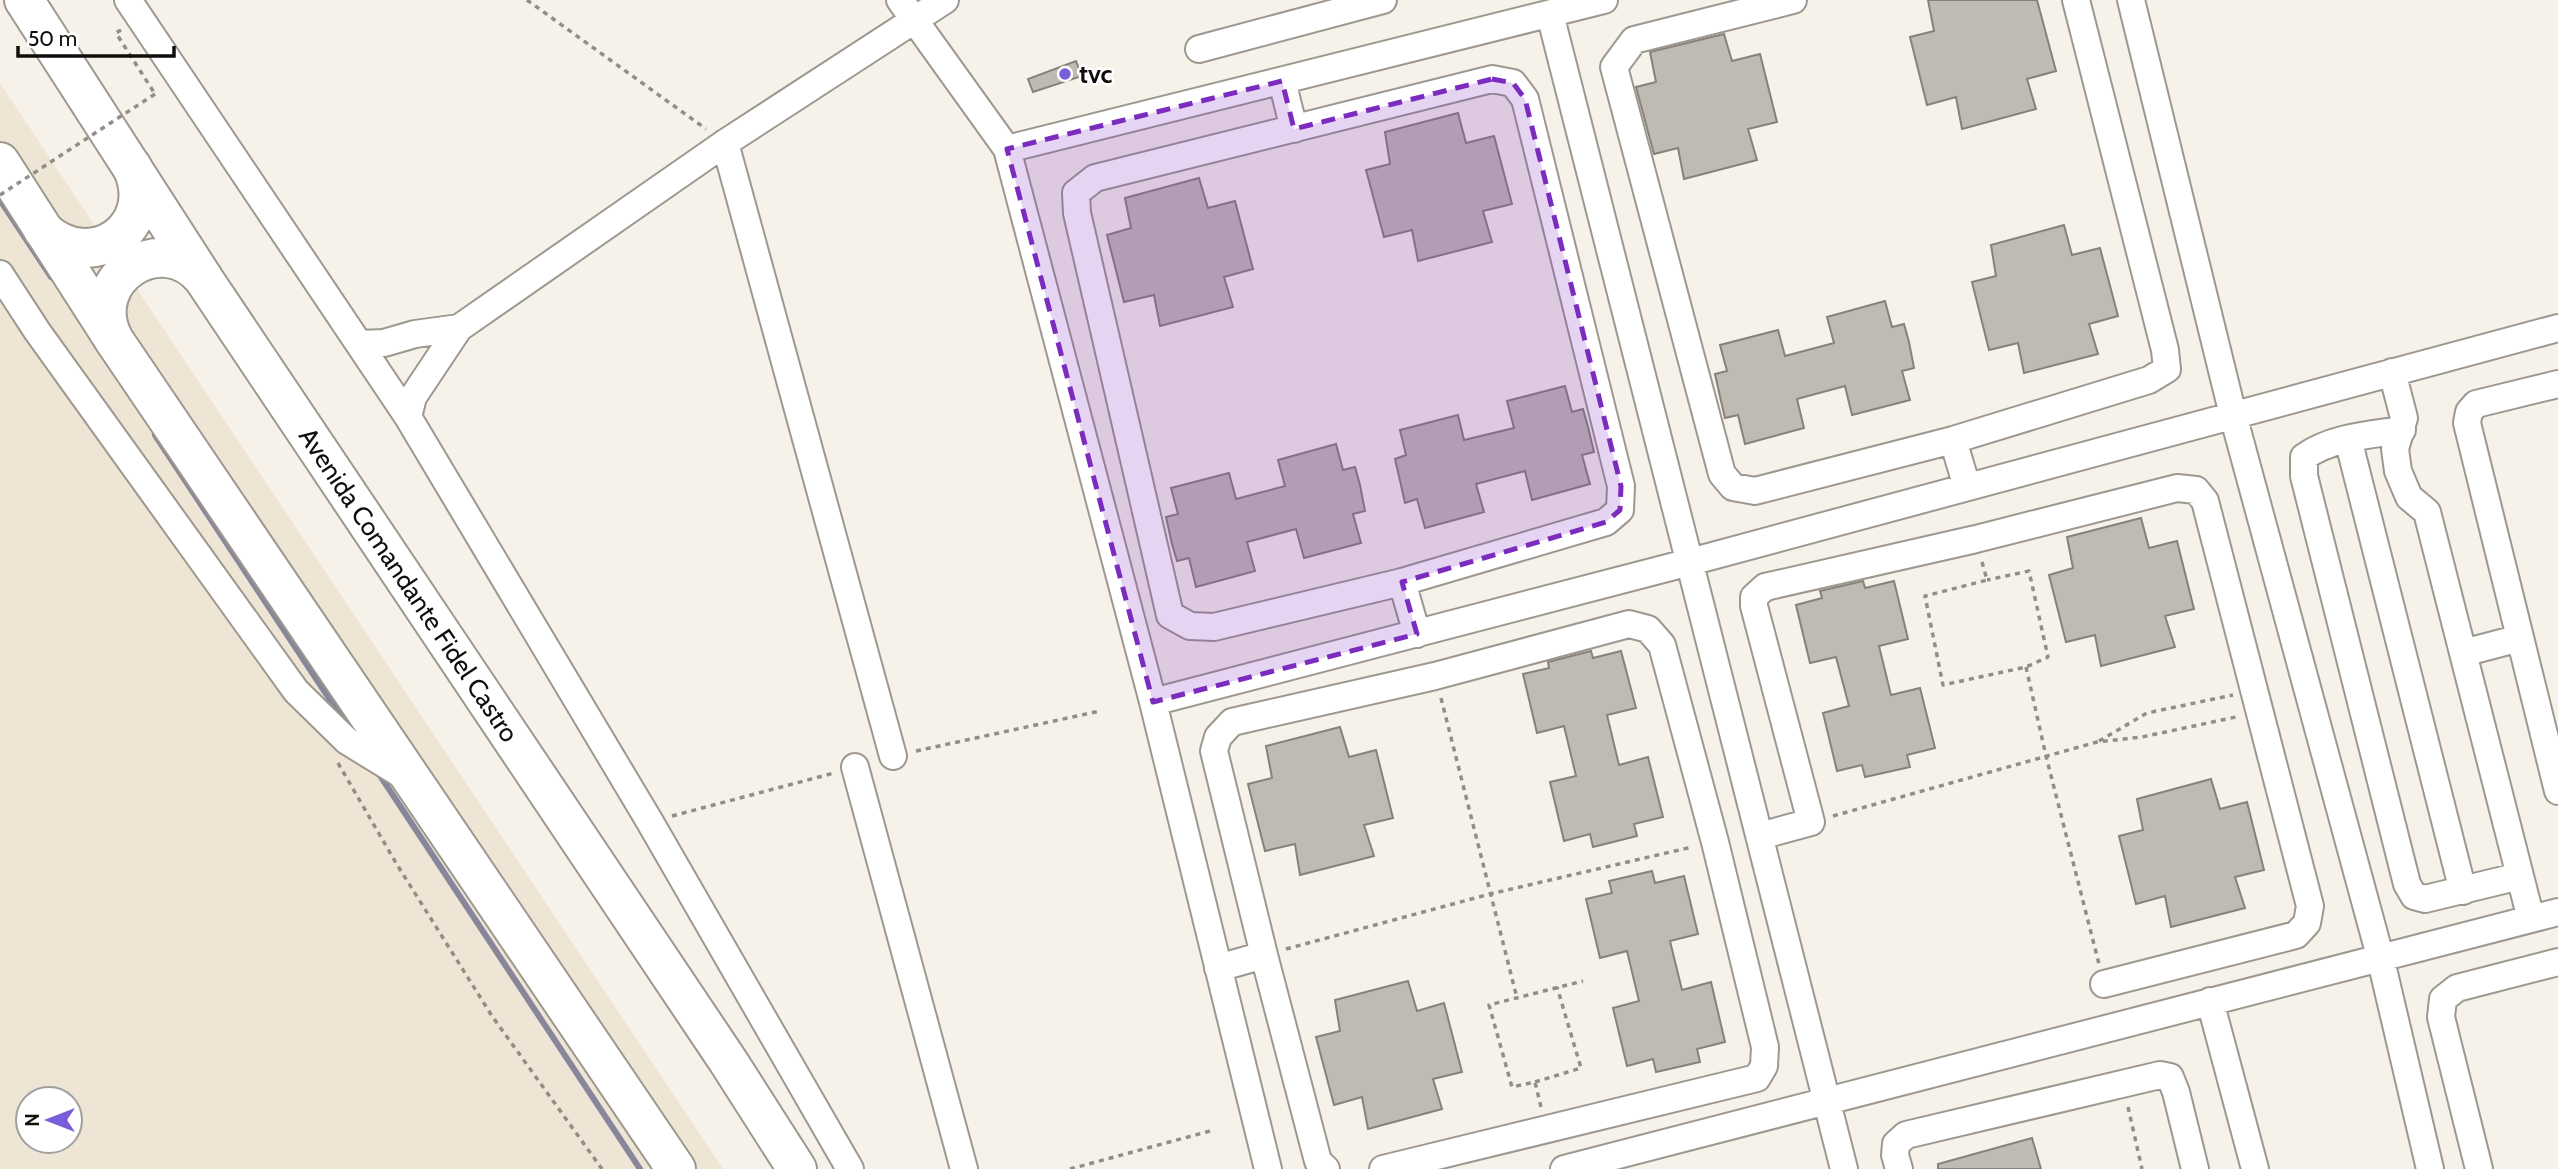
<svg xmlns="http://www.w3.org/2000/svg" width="2558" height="1169" viewBox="0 0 2558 1169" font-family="Cabin,sans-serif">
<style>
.built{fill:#eee5d4;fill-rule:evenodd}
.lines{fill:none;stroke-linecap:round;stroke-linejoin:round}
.stream{stroke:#88869a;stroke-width:6}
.building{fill:#c0bbb2;stroke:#868279;stroke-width:2}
.minor-casing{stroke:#9d988f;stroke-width:30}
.highway-casing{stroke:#9d988f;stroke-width:42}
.path{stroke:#918e87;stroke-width:3.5;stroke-dasharray:5 5;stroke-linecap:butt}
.minor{stroke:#fff;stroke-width:26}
.highway{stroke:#fff;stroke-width:38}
.path-bridge{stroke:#918e87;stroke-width:3.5;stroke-dasharray:5 5;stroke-linecap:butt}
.marked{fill:#7b2cbf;fill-opacity:0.2;stroke:#7b2cbf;stroke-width:5;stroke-dasharray:14 9;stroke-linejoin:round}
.poi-dot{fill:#795ed9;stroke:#fff;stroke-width:2.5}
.labels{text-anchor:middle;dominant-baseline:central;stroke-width:5;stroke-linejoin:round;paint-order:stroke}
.poi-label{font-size:26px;font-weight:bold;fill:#100e0b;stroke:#fff;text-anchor:start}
.street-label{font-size:26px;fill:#100e0b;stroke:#fff}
</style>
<rect width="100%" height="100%" fill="#f7f2e9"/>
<path class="built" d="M0,83L723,1169H0ZM28,1099H70V1141H28Z"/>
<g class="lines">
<path class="stream" d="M0,200L51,277
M155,435L346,724
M377,771L640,1169"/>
</g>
<path class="building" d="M1928,0H2037L2056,71L2027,79L2036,109L1962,129L1956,97L1927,105L1910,37L1934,31Z
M1724,34L1732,61L1760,54L1777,122L1748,129L1757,160L1684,179L1678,148L1654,154L1636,87L1656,82L1650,52Z
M1076,61L1082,76L1033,92L1028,79Z
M1458,113L1466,143L1494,136L1512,204L1483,211L1492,242L1418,261L1412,230L1384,237L1366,170L1390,164L1385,132Z
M1199,178L1208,208L1235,201L1253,269L1224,277L1233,307L1160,326L1154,295L1124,302L1107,235L1131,228L1125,198Z
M2064,225L2072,255L2100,248L2118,316L2089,324L2098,354L2024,373L2018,343L1989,350L1972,282L1996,276L1991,245Z
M1885,301L1892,327L1904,324L1909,342L1914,368L1902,371L1910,400L1852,415L1845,386L1797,399L1804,428L1745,444L1738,415L1725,418L1721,401L1715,374L1727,371L1720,345L1778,330L1785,356L1834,343L1827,317Z
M1565,386L1572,412L1583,409L1588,427L1594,452L1582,455L1590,484L1532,500L1525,471L1476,484L1484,512L1425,528L1417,499L1405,503L1401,485L1395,459L1406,455L1400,430L1458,415L1464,440L1514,428L1507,401Z
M1336,444L1343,470L1355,467L1360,485L1365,511L1353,514L1361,543L1304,558L1296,529L1247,542L1255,571L1196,587L1189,558L1177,561L1172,544L1166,517L1178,514L1171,488L1229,473L1236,499L1285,486L1278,460Z
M2141,518L2149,548L2177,541L2194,609L2165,616L2175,647L2101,666L2095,635L2066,642L2049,575L2073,568L2067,537Z
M1863,581L1865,588L1894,581L1908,639L1879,646L1891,695L1920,688L1935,748L1907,755L1910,767L1865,777L1862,765L1837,771L1823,713L1849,706L1836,657L1810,663L1796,605L1822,598L1820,591Z
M1591,651L1593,658L1621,651L1636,708L1607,715L1619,765L1648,757L1663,817L1634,824L1637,836L1593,847L1590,834L1564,841L1550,782L1576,776L1564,726L1537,733L1523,674L1549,668L1548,662Z
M1340,727L1349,757L1376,750L1393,818L1364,825L1374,856L1300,875L1295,844L1265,851L1248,784L1272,778L1266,746Z
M2211,779L2220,809L2247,802L2264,870L2235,877L2245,908L2171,927L2165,896L2136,904L2119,836L2143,830L2137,799Z
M1652,871L1655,883L1684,876L1698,934L1670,941L1682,990L1711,982L1725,1042L1697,1049L1700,1062L1656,1072L1653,1059L1627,1066L1613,1008L1639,1001L1627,951L1600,958L1586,899L1612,893L1609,881Z
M1408,981L1417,1011L1444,1003L1462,1072L1433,1079L1442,1109L1368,1129L1362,1097L1334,1105L1316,1037L1340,1031L1335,1000Z
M2032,1138L2041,1169H1938V1164Z"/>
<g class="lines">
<g class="minor-casing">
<path id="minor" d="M128,0L408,417L650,822L850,1169
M900,0L1007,149L1153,702L1268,1169
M1793,0L1634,40L1614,67L1722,474L1733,487L1755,491L1953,440L2149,380L2167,369L2165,350L2076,0
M2131,0L2233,415L2380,956L2430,1169
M1550,14L1844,1169
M1199,49L1383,0
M1492,79L1513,83L1525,99L1621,486L1620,510L1606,522L1402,582L1214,627L1190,626L1170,615L1077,213L1076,193L1095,178Z
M1282,81L1294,129
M725,143L893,756
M1007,149L1604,0
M0,274L37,331L296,691L347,741L404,776
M360,344L384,343L415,334L459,328
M2392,372L2404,418L2395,449L2398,471L2409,497L2427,512L2531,919
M2558,384L2476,404L2469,412L2467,423L2558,791
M408,417L413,397L459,328L725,143L945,0
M2402,430C2369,435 2332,437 2304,457V476L2407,884L2414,896L2425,899L2520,876
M2348,439L2463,891
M1953,440L1967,487
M1402,582L1417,634
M2463,653L2520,638
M1153,702L1690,562L2558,328
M855,767L964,1169
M1760,836L1811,822L1754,606V597L1765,587L1976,539L2177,488L2196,490L2205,501L2310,906L2307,923L2296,935L2104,984
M1218,968L1264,955
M2210,1001L2255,1169
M1326,1169L1318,1161L1264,955L1214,751L1218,737L1232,722L1435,676L1629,624L1648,629L1662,645L1715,842L1765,1047L1764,1066L1757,1078L1383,1169
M1564,1169L2558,912
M1899,1169L1895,1155L1896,1144L1906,1135L2160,1075L2170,1077L2176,1092L2195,1169
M2479,1169L2441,1017L2443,999L2457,988L2558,962"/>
</g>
<g class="highway-casing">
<g id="highway">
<path id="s1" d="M24,0L205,281L728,1061L797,1169"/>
<path d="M0,162L114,340L676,1169"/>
<path d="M43,230C91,275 160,228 132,167"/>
<path d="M113,338C84,279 161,228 203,278"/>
</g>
</g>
<path class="path" d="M527,0L706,129
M121,30L116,33L155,94
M1982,562L1987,580L1925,596L1943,685L2026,667L2048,657L2029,571L1987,580
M2026,667L2046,756L2099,964
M1441,698L1517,998
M2099,741L2147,713L2233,695
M916,751L1100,711
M338,763L396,863L492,1016L602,1169
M672,816L834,773
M1833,816L2097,742L2142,737L2236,717
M1286,949L1490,894L1692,847
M1535,1082L1581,1068L1557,987
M1541,1107L1535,1082L1512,1087L1489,1005L1583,981
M2128,1107L2142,1169
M1070,1169L1210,1131"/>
<use href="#minor" class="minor"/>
<use href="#highway" class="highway"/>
<path class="path-bridge" d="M0,195L155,94"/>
</g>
<path class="marked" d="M1492,79L1513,83L1525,99L1621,486L1620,510L1606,522L1402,582L1417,634L1153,702L1007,149L1282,81L1294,129Z"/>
<circle class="poi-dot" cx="1065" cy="74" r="7"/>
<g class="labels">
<g class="poi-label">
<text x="1079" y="74">tvc</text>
</g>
<g class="street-label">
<text stroke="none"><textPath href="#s1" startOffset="700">Avenida Comandante Fidel Castro</textPath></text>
</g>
</g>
<g transform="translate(49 1120) rotate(270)"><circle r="33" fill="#ffffff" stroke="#9f9f9d" stroke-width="2"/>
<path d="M0-5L12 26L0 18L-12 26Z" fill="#795ed9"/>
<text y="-10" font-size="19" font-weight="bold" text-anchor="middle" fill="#100e0b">N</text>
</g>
<path d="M18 46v10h156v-10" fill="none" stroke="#100e0b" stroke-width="3.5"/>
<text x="28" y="46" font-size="21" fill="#100e0b" stroke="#ffffff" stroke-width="5" paint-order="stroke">50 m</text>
</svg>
